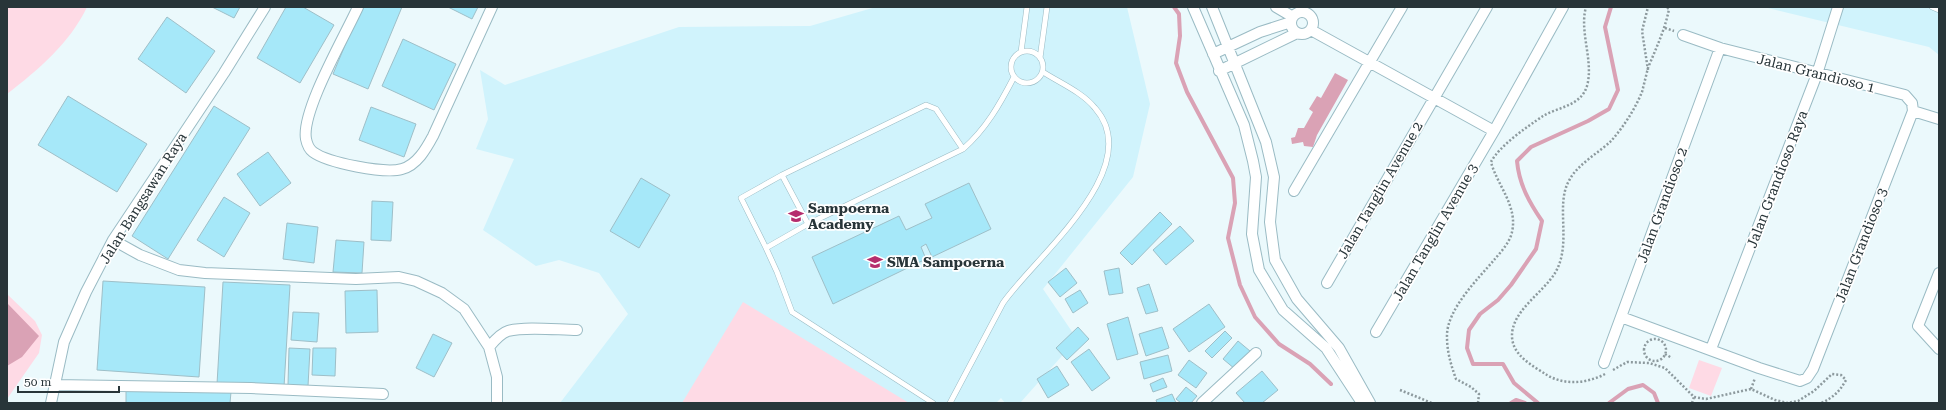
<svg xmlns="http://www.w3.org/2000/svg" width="1946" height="410" viewBox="0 0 1946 410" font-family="'Roboto Serif',serif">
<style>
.built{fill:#d0f3fc}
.green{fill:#fedae5}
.water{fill:#daa2b5}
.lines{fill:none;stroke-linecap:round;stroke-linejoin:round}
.stream{stroke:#daa2b5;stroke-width:4}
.building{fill:#a6e8f9;stroke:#9ebfc8}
.lane-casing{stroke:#9abbc4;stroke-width:6}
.street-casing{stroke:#9abbc4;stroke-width:12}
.path{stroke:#8d9a9e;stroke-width:2.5;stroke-dasharray:2 2;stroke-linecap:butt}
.lane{stroke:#fff;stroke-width:5}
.street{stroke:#fff;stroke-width:10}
.labels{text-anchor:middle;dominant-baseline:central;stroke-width:3.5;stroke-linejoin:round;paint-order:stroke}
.street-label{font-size:14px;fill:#283539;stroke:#fff}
.poi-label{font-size:14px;font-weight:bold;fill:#283539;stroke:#fff;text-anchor:start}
</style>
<rect width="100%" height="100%" fill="#ebf9fc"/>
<path class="built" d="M876,7H1127L1150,104L1133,177L1043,289L1077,339L1020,403H1005L1001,398L996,403H560L628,314L599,273L559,260L536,266L483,230L514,159L476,149L488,119L480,70L505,85L679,27L810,26Z
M1764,7H1939V55L1929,47Z"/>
<path class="green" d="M7,7H87C70,43 38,70 7,94Z
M7,294L35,321L42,335L39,353L7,399Z
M743,302L909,403H682Z
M1699,360L1722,368L1711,396L1689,388Z"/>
<path class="water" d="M1335,73L1348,80L1317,135L1313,147L1304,146L1303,142L1292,144L1291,138L1295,137L1298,128H1304L1313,112L1309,109L1317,96L1321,98Z
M7,303L39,336L22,357L7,366Z"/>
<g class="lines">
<path class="stream" d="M1174,7L1179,14L1180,36L1176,63L1187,92L1233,178L1235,203L1228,238L1240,285L1255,317L1279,344L1310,364L1331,384
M1511,403L1516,400L1525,403
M1538,403L1514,383L1503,364H1473L1467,348L1469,330L1480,314L1498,300L1511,285L1536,249L1542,221C1529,202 1519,184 1517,161L1531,147L1588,121L1609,109L1618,90L1605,27L1611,7
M1609,403L1628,389L1643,385L1654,393L1658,403"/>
</g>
<path class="building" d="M212,7H240L234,18Z
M286,7H303L334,25L300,83L257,58Z
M361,7H402L368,89L333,74Z
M448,7H478L472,19Z
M167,17L215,51L186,93L138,59Z
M403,39L456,64L434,110L382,86Z
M68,96L147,144L117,192L38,145Z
M214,106L250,128L168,259L132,236Z
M371,107L416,124L404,157L359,140Z
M268,152L291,183L260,206L237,174Z
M641,178L670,195L639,248L610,231Z
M969,183L991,229L932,257L926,244L921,247L926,259L833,304L812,257L899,216L906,230L932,218L925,204Z
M224,197L250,213L224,257L197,240Z
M372,201L393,202L391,241L371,240Z
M1160,212L1172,224L1132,265L1120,253Z
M287,223L318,227L314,263L283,259Z
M1180,226L1194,241L1166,265L1153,250Z
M336,240L364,242L362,273L333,272Z
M1066,268L1077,283L1060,297L1048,282Z
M1119,268L1123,293L1109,295L1104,271Z
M103,281L205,287L199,377L97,370Z
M223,282L290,285L284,387L217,384Z
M1149,284L1158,311L1146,314L1137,288Z
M377,290L378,332L346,333L345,291Z
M1080,290L1088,303L1073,313L1065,299Z
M1209,304L1225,327L1189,352L1173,329Z
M293,312L319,313L317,342L291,340Z
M1128,317L1138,354L1117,360L1107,324Z
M1078,327L1089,339L1067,360L1056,348Z
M1162,327L1169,348L1146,356L1139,334Z
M1225,331L1232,338L1212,358L1205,351Z
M433,334L452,343L434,377L416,368Z
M1238,341L1250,351L1235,369L1223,359Z
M289,348L310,349L308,386L288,385Z
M313,348H336L335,376L312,375Z
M1089,349L1110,378L1092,391L1071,362Z
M1168,355L1172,371L1144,379L1140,362Z
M1189,360L1207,373L1196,388L1178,375Z
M1057,366L1069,385L1048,398L1037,379Z
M1262,371L1278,390L1262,403H1245L1236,393Z
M1163,378L1167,387L1153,392L1150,384Z
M1186,387L1197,396L1191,403H1181L1176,399Z
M126,389L231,392L230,403H126Z
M1172,394L1176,403H1157L1156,400Z"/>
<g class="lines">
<g class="lane-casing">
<path id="lane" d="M1932,7L1939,10
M1011 67a16 16 0 1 1 32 0a16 16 0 1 1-32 0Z
M1021,52L1027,7
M1040,58L1047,7
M963,149L936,109L926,105L782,175L741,198L766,248L808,224L963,149C986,129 1000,104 1014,77
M782,175L808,224
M766,248L777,272L792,312L933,403
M950,403L1003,303C1034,258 1148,168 1095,108C1082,92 1060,83 1043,72"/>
</g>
<g class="street-casing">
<path id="street" d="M358,7C345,36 301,111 306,139C307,144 309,149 313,152C328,163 385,174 402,169C417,165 426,149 433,136L492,7
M1193,7L1244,125L1253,161L1256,177L1252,234L1259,270L1283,310L1326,348L1362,403
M1212,7L1266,142L1274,177L1270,222L1275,260L1297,299L1339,348L1370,403
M1276,7L1293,17
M1291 23a11 11 0 1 1 22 0a11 11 0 1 1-22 0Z
M1311,30L1494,131
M1683,35L1720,48L1905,95L1912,103L1913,111L1939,119
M1213,54L1260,32L1291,22
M1219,71L1297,33
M1294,191L1402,7
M113,240L140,255L179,270L205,273L356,279L399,277L416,281L442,293L464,309L489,347L497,377V403
M1939,273L1918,326L1939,349
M1327,283L1487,7
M1621,317L1759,368L1800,381L1807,378L1813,369L1913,111
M1376,332L1494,131L1563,7
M489,347C494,341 501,333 508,331C525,326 559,330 577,330
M1711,349L1817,74L1838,7
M1604,363L1720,48
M54,385L251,388L383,394
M51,403L64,342L86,292L113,240L224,73L265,7
M1202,403L1256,353"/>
</g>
<path class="path" d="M1665,28L1674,31
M1648,70L1642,31L1648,7
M1644 350a11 11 0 1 1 22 0a11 11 0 1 1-22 0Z
M1665,354L1672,358
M1613,370L1627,362L1649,363L1665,368L1694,397L1706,399L1751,389L1775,400L1787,403L1798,401L1814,391L1832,374L1841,375L1846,380C1840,391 1833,398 1821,403
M1605,374C1588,383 1565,386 1547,375C1533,366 1513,356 1512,337C1511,311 1543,293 1555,273C1573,243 1554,204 1570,179C1578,164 1600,152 1612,140C1624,126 1635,109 1642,92C1644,84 1646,76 1648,68C1656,48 1665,30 1669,9L1666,7
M1751,389L1755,378
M1400,390L1432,403
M1478,403L1479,394L1471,387L1456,379C1451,365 1447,352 1447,337C1446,310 1478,279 1494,260C1501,252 1510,242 1512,232C1518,206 1497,185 1491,162C1500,145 1527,127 1543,116C1558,107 1581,106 1587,86C1594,61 1579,32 1586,7
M1692,403L1694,397"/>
<use href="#lane" class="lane"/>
<use href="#street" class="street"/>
</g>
<defs>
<g id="school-bare" transform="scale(1.2)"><path d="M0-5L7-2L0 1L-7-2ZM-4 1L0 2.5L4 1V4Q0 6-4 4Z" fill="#b52d6d" stroke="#fff" stroke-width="2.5" paint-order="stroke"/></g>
</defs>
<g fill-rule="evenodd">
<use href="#school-bare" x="796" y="216"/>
<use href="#school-bare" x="875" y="262"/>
</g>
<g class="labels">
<g class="street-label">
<text transform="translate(1816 73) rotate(14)">Jalan Grandioso 1</text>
<text transform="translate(1777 179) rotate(-69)">Jalan Grandioso Raya</text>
<text transform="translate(1380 190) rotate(-60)">Jalan Tanglin Avenue 2</text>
<text transform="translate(143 198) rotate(-58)">Jalan Bangsawan Raya</text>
<text transform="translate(1662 205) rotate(-70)">Jalan Grandioso 2</text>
<text transform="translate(1435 232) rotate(-60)">Jalan Tanglin Avenue 3</text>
<text transform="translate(1861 245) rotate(-69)">Jalan Grandioso 3</text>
</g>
<g class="poi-label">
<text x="808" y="208">Sampoerna<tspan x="808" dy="16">Academy</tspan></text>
<text x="887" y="262">SMA Sampoerna</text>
</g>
</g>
<rect width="1946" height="410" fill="none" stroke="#283539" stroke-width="16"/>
<path d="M18 386v6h101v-6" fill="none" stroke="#283539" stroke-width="2"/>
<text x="24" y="386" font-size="12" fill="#283539" stroke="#ffffff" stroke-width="3" paint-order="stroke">50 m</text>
</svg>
